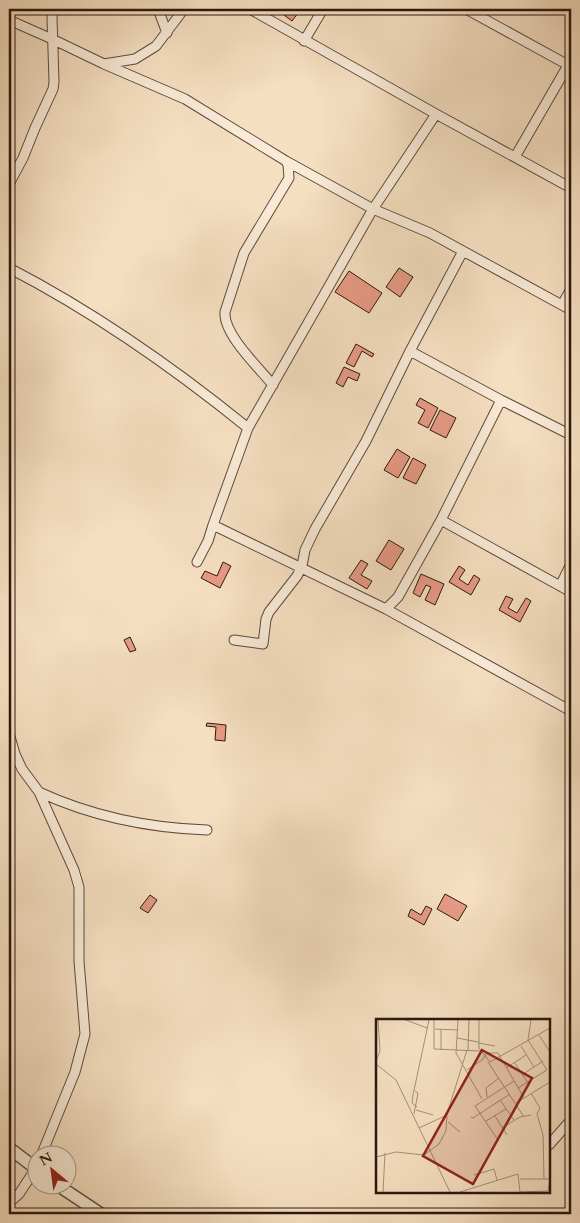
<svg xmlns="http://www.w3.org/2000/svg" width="580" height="1223" viewBox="0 0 580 1223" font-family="Cardo,serif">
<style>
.building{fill:#e79a85;stroke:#2c180e}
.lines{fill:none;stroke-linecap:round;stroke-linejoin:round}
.minor-casing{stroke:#5e4a3b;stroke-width:11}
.tertiary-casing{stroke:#5e4a3b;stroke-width:14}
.minor{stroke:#f8ead7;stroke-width:9}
.tertiary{stroke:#f8ead7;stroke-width:11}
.inset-road{fill:none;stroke:#a58f79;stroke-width:1}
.view{fill:#8f2418;fill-opacity:0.15;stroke:#8f2418;stroke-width:2.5}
.inset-edge{fill:none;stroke:#2c180e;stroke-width:2.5}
</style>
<rect width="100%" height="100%" fill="#f5dfc1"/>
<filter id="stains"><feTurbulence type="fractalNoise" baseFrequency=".004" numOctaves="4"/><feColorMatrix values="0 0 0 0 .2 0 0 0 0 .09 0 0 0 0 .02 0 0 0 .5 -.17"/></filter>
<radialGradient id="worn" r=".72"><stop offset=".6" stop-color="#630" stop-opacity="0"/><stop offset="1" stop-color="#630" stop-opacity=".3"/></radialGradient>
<path class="building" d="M276,9H301L292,21Z
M399,268L413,277L400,297L386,287Z
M349,271L382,293L369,313L335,292Z
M356,344L374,354L372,357L362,351L354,367L346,363Z
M344,367L360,374L357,381L348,377L343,387L336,383Z
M420,398L438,408L428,428L418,423L425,410L416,405Z
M440,410L456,418L446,438L430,430Z
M397,449L410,457L398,478L384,470Z
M413,458L426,465L416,484L403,478Z
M389,540L404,549L391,570L376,561Z
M361,560L368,564L361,575L372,581L367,589L349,578Z
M223,562L231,566L220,588L201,578L205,571L217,576Z
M459,566L465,570L459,579L468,585L474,575L480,579L471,595L449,582Z
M421,574L444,584L435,605L425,600L431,587L426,585L420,597L413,593Z
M506,596L513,599L508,608L517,613L526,598L531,601L520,622L499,610Z
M130,637L136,650L130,652L124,640Z
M207,723L226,725L225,741L215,740L216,727L206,726Z
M445,894L467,906L458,921L437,909Z
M150,895L157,900L148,913L140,908Z
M426,906L432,909L424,925L408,916L411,909L421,915Z"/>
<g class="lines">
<g class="minor-casing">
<path id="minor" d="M158,9L167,33
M250,9L436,114L571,188
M466,9L568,65
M9,20L52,39L104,64L135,59L156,46L184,9
M304,41L323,9
M104,64L185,99L286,161L373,209L430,233L571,310
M436,114L373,209L248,428L213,525L386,609L571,711
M515,157L571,60
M9,184L23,158L35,128L53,89L54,82L52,18L53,9
M9,268C94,312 174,368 248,428
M562,305L571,289
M410,351L501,400L571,435
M273,385C259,368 223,334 225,312L244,253L289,178L288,165L286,161
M441,520L571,592
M197,562L208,541L213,525
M560,586L571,564
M386,609L398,597L441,520L501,400
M234,640L263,644L266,619L269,612L297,576L302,566L305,550L315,529L366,441L410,351L463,251
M9,733L15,754L22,769L39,792L74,870L79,887V961L85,1034L75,1072L41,1156
M39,792C91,816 150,828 207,830
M549,1145L571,1120
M9,1203L19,1194L38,1165"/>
</g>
<g class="tertiary-casing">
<path id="tertiary" d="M9,1148L38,1170
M59,1186L101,1214"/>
</g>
<use href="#minor" class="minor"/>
<use href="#tertiary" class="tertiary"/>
</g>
<g transform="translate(376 1019)">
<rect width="174" height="174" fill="#f5dfc1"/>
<path class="inset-road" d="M30,1L51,9M58,1V30L104,32M82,1L80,34L106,80M103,1V29L114,43L174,9M59,10L82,11M65,11V31M163,16L174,33M81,19L102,23M102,24L119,27M145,27L158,48M92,31L93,1M0,42L4,32L2,1M112,43L148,98M139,44L152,64M0,45L20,61L74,173M130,49L150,36M91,51L106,41L111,34H122L148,79M146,56L167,42M142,69L171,51L152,21L155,1M155,74L164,89L161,95L167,116L168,160M111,78L110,69L123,59M124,81L138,101M140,84L174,63M41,88L36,84L37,76L53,1M40,91L57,96M38,95L42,74L39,72M119,97L131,116M95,98L97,99L134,75M110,102L130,90M72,103L84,113M43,109L71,96M126,109L144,98L155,96M122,121L99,87L138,62M0,138L20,133L48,136L63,125L70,112L71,95L91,31M98,156L118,150L121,161M144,160H174M7,173L9,134M84,173L142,155L144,173M144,173L172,172L174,160"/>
<path class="view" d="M106,31L156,59L97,165L47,137Z"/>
<rect width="174" height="174" class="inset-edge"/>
</g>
<rect width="580" height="1223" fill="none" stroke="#f5dfc1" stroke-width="30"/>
<rect x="10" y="10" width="560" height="1203" fill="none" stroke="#2c180e" stroke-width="2.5"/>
<rect x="15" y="15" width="550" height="1193" fill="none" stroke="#2c180e"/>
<g transform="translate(52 1170) rotate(331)"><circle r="24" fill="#f8ead7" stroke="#a69687"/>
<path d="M0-4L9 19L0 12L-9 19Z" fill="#8f2418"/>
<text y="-8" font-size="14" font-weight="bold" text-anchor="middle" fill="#2c180e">N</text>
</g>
<rect width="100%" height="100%" filter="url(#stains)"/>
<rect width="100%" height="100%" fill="url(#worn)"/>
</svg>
